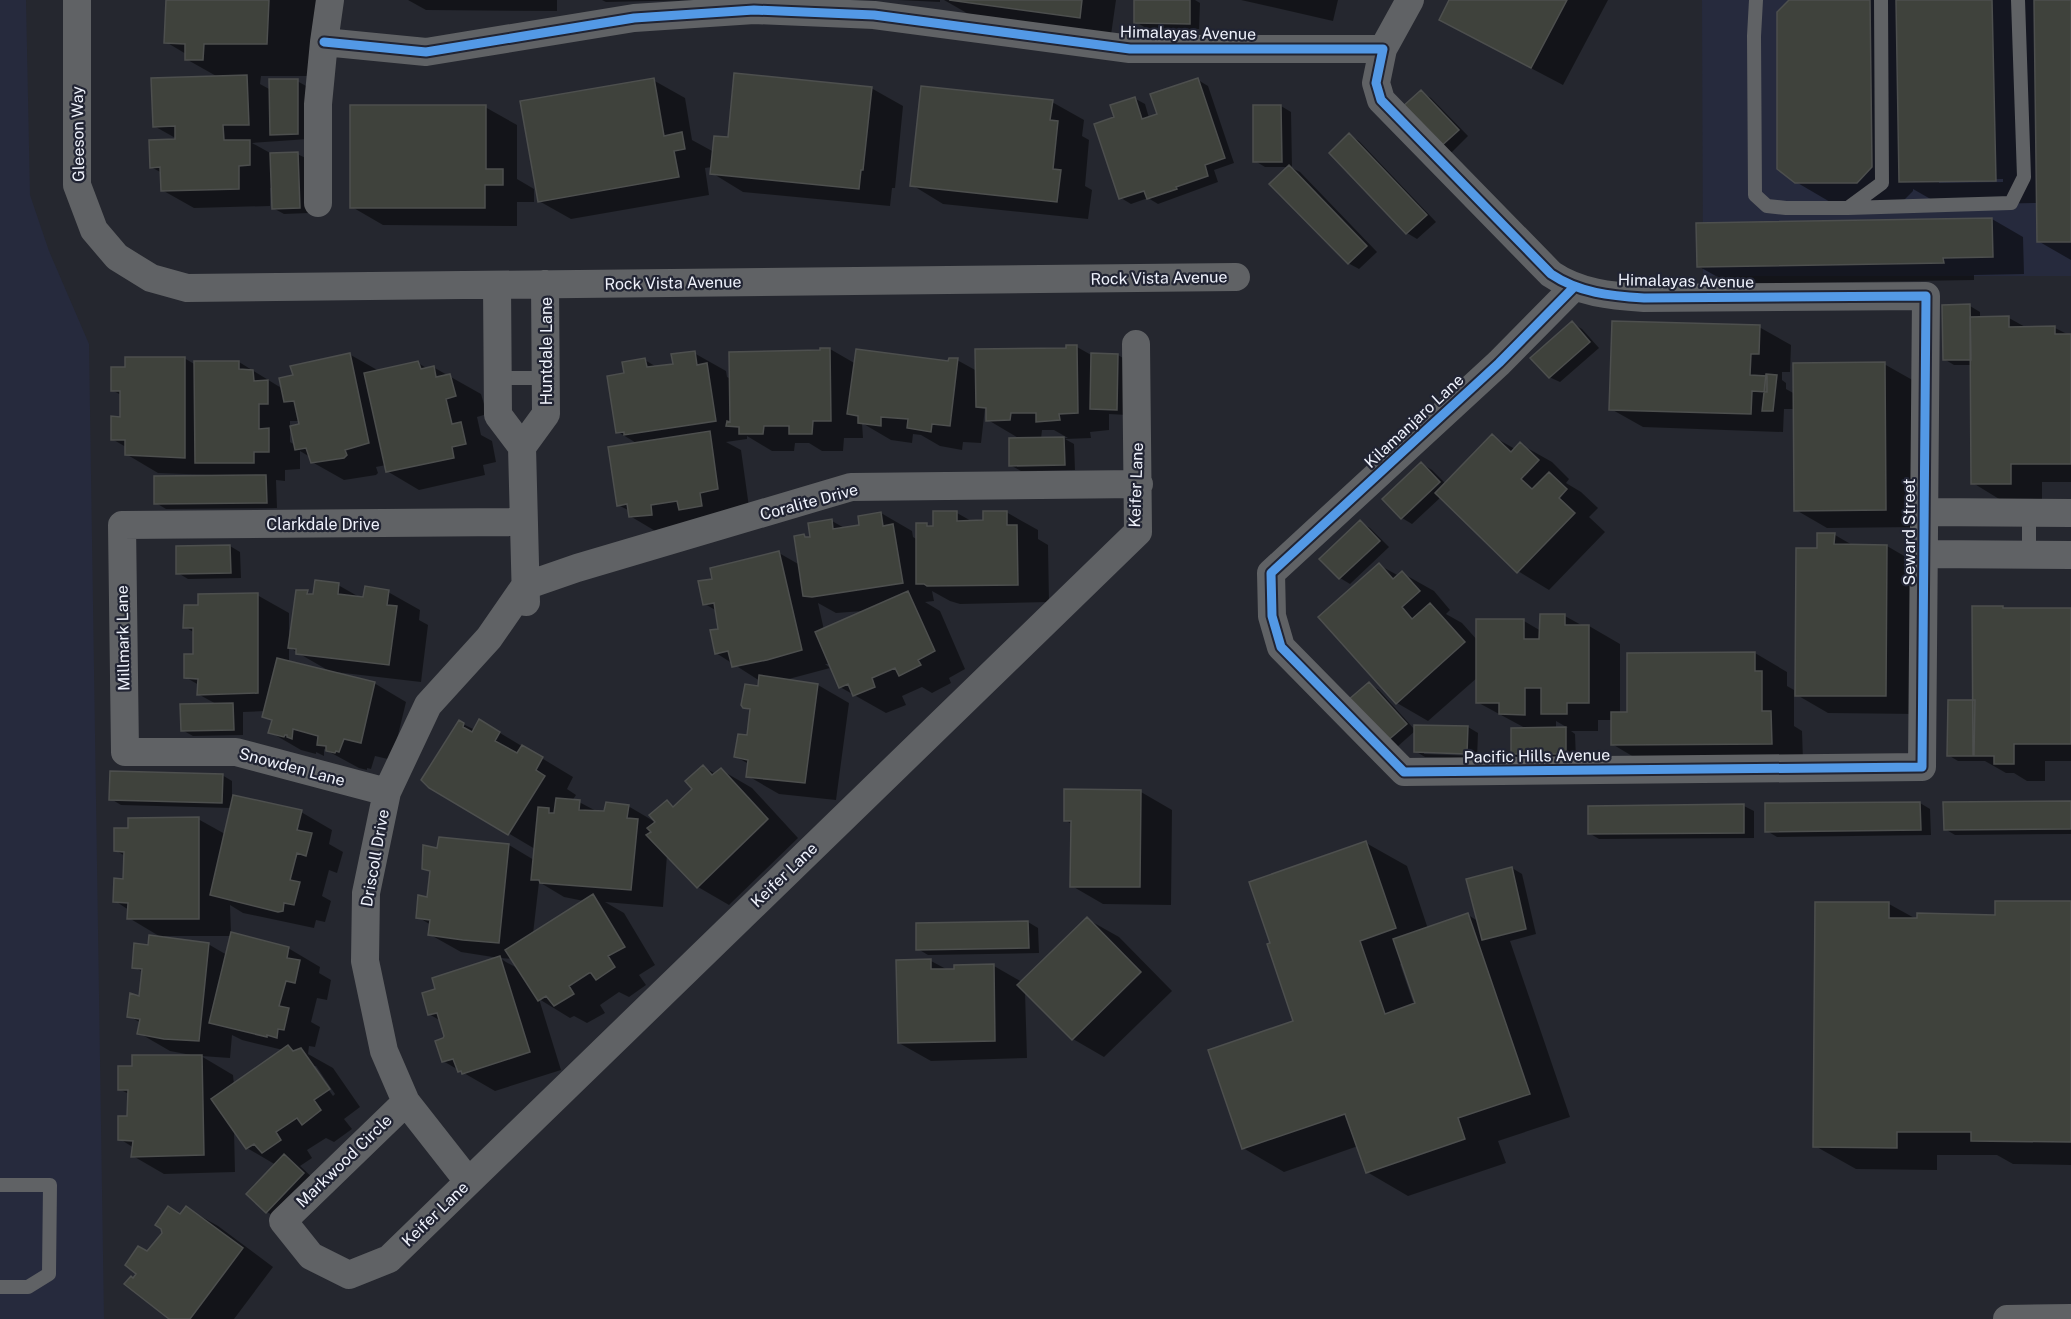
<svg xmlns="http://www.w3.org/2000/svg" width="2071" height="1319" viewBox="0 0 2071 1319" font-family="'Public Sans',sans-serif">
<style>
.built{fill:#262a3d}
.shadow{fill:#0007;fill-rule:evenodd}
.building{fill:#3f423c;stroke:#4d4f4e;stroke-width:1.5}
.lines{fill:none;stroke-linecap:round;stroke-linejoin:round}
.service{stroke:#606265;stroke-width:14}
.minor{stroke:#606265;stroke-width:28}
.cycleway-casing{stroke:#212433;stroke-width:13}
.cycleway{stroke:#5399e6;stroke-width:9}
.labels{text-anchor:middle;dominant-baseline:central;stroke-width:4.5;stroke-linejoin:round;paint-order:stroke}
.street-label{font-size:16px;fill:#eff2fc;stroke:#212433}
</style>
<rect width="100%" height="100%" fill="#25272f"/>
<path class="built" d="M0,0H26L30,195L49,251L89,344L104,1319H0Z
M1702,0H2071V276H1703Z"/>
<path class="shadow" d="M168,0H327L323,76H261L260,84L271,90L297,81L308,87V139L252,143L272,154H297L308,159L309,213L284,214L273,208V188H270V206L194,208L162,190V173L151,167L179,140L154,126L218,77L186,59V54L166,42Z
M408,0H557V11L426,10Z
M602,0H696L606,2Z
M898,0H940V2Z
M944,0H1116L1111,35L972,16Z
M1136,0H1195L1200,3L1199,29L1146,28L1136,22Z
M1241,0H1338L1333,21Z
M1451,0H1608L1563,85L1472,37Z
M1791,0H2071V260L2038,241V203L1941,205L1913,189V191L1898,206H1837L1796,182ZM2003,179V182L1939,183V180Z
M653,80L685,98L692,140L714,152L871,88L903,106L895,188H892L890,206L743,192L712,173V167L705,168L709,195L571,219L539,201Z
M1198,80L1208,86L1234,163L1214,170L1218,182L1158,204L1148,198L1131,204L1121,198L1116,118L1134,98L1145,104L1149,118L1159,115Z
M1421,92L1431,98L1468,136L1451,153L1440,147Z
M1052,102L1084,120L1082,136L1089,140L1085,186L1092,190L1088,219L943,204L912,185Z
M1281,106L1291,112L1292,168L1300,172L1377,252L1359,269L1348,263L1289,167H1265L1255,161L1254,107Z
M485,107L517,125V179L534,189V202H517V226L383,225L352,207Z
M1349,135L1359,141L1436,222L1417,239L1407,233Z
M1992,219L2023,237L2024,274L1974,275V280L1730,284L1698,266Z
M1970,306L1980,312V318H2009L2027,328H2055L2071,336V482H2042V502H2004L1973,483L1972,365H1954L1944,359Z
M1572,323L1582,329L1599,348L1560,382L1549,377Z
M1759,327L1791,345L1790,372H1782V380L1786,383V389L1795,394L1884,364L1916,382L1917,527L1827,528L1796,510L1795,409H1784L1783,432L1643,427L1611,409Z
M1077,347L1093,356L1118,355L1128,361L1127,415L1109,414V430L1090,432L1091,438L1065,439L1074,444L1075,470L1021,471L1010,465L1020,439L988,420L987,408H985L981,443L963,442L962,450L940,446L921,435L913,434L912,443L891,440L862,423L863,438H844L843,451H822L809,443H795L794,451H772L747,436V439L726,442L741,450L749,507L662,535L630,516V511L618,505L638,444L618,432L625,374L645,360L658,368L674,365L694,353L726,371L727,377L731,379L830,349L856,364L950,363L957,360L977,371ZM1042,430H1054L1068,438L1041,439Z
M349,354L379,371L418,363L428,369L433,367L481,394L487,414L477,417L481,435L492,441L496,462L483,465L485,475L419,490L387,471L386,465L376,467L378,473L376,475L344,480L312,462L310,457L300,451V469L285,470V481L276,480L277,508L166,509L156,503L211,477V475L158,473L126,454V447L112,439L121,419V395L112,390L184,358L196,365L239,362L283,389ZM290,421H300L301,426L295,445L290,442Z
M1492,436L1515,449L1520,444L1552,462L1569,479L1566,483L1581,492L1598,508L1589,517L1605,532L1549,590L1518,571L1441,497L1412,524L1402,518L1422,464L1432,470L1446,484Z
M1006,512L1038,530V539L1048,545L1049,602L960,604L950,601L932,591L934,601L925,602L940,611L965,669L949,678L951,683L932,693L922,687L902,696L906,705L886,713L840,687L831,664H825L830,668L785,680L818,685L849,703L836,800L779,794L748,776L749,764L736,757L748,737L751,711L744,707L760,687V681L716,653L720,630L717,611L705,604L714,580L779,553L800,565L804,536L812,540L832,521L846,529L860,527L881,513L912,531L913,537L918,540L927,524L934,528L957,513L973,522H984ZM818,603L836,613L863,611L824,630Z
M1360,522L1370,528L1389,547L1350,584L1340,578L1321,559Z
M1835,535L1854,546H1887L1918,564L1917,714L1828,713L1797,695L1819,549Z
M230,546L240,552L241,578L188,579L178,573Z
M1379,565L1399,576L1402,573L1434,591L1450,610L1446,614L1462,623L1478,641L1524,621L1541,631L1565,616L1583,626H1589L1620,644V713H1629L1628,655L1755,653L1787,672V686L1794,690V726L1802,731L1803,761L1644,763L1612,744V720H1598V731H1571L1575,734L1576,759L1522,760L1512,754L1527,729L1477,702L1478,677L1428,721L1397,703ZM1556,721L1568,728H1556Z
M338,585L361,598L388,592L420,610L419,620L428,625L421,682L335,672L334,674L374,683L406,702L392,760L375,756L371,769L367,768V770L359,768L324,749V756L316,752V754L301,750L270,732L273,721L264,716L265,711L243,712V735L193,736L182,730L218,705L198,694L199,685L185,677L194,656L195,633L185,627L199,606L257,595L289,613V638H291L307,592L314,596ZM289,647L298,653L331,672L289,663Z
M2003,607L2007,609H2071V761H2045V781H2027L2014,773H2006L1985,761H1958L1948,755L1974,702Z
M1369,684L1379,690L1415,730L1468,727L1478,733L1477,759L1425,757L1415,751V731L1397,747L1350,700ZM1424,751L1475,753V756L1424,754Z
M480,721L573,777L567,789L576,795L572,801L579,802L598,812H605L628,806L657,823L667,802L675,807L694,789L703,767L716,774L721,770L752,788L798,838L729,905L698,887L667,855L663,907L605,902L624,913L655,965L639,975L646,985L629,997L619,992L600,1005L605,1013L587,1023L574,1016L570,1018L539,999L561,1070L495,1091L443,1061L446,1036L441,1021L429,1014L436,990L499,958L461,952L429,934L431,925L418,917L429,899L432,873L423,868L439,850L440,838L509,845L534,860L535,849L430,787L459,722L475,730ZM539,882L564,897L584,901L533,934ZM500,958L513,959L519,969L506,962Z
M222,775L232,781V796L301,812L332,830L329,844L343,852L337,873L329,870L322,896L331,901L325,922L316,920L314,928L243,913L230,905L231,933L288,948L320,967L319,973L331,980L327,1000L317,998L311,1022L320,1027L315,1047L309,1046L308,1054L333,1068L360,1107L344,1119L352,1129L334,1142L326,1138L307,1150L312,1158L300,1166L314,1179L277,1218L267,1212L276,1165L247,1148L234,1130L235,1172L164,1174L133,1156L134,1148L120,1139L128,1118L129,1094L119,1089L133,1068L191,1055L170,1051L139,1033L141,1023L129,1016L140,997L143,972L134,967L149,947L164,939L129,918V910L115,901L125,880V856L115,850L130,829L198,819L225,834L231,808L121,805L111,799ZM164,936H231L227,955L208,944L164,939ZM232,1035L242,1040L283,1050L234,1085L233,1075L201,1056L230,1058ZM312,1066H316L335,1094L333,1096Z
M1141,792L1172,810L1171,905L1103,904L1072,886L1073,825L1065,820Z
M2071,802V834L1955,835L1945,829Z
M1920,803L1930,809L1931,835L1777,837L1767,831Z
M1744,806L1754,811V838L1599,839L1589,833Z
M1366,843L1407,866L1428,929L1468,915L1478,921L1512,868L1522,874L1536,934L1510,941L1570,1117L1498,1141L1506,1163L1408,1196L1367,1172L1358,1146L1284,1172L1243,1148ZM1403,963L1417,1004L1414,1005L1400,964Z
M1817,903L1889,904L1918,920L1996,916L2071,903V1165L2013,1164L1997,1155H1937V1170L1856,1169L1815,1146Z
M1087,919L1119,937L1172,991L1104,1057L1073,1039L1025,991L1027,1058L931,1061L899,1043L931,961L948,970L994,966L1022,982Z
M1028,922L1038,928L1039,953L928,955L918,949Z
M186,1208L218,1226L273,1267L234,1319H172L134,1279L147,1253Z"/>
<path class="building" d="M166,0H269L267,44H204L203,60H185V44L164,43Z
M949,0H1082L1080,18Z
M1134,0H1190V24L1134,23Z
M1449,0H1567L1531,68L1439,20Z
M1789,0H1870L1872,167L1857,183H1795L1777,169V12Z
M1896,0H1992L1996,181L1899,182Z
M2034,0H2071V242H2037Z
M734,73L872,87L863,170H861L859,189L710,174L714,136L728,137Z
M247,75L249,125H223L224,140H250V165L239,166V189L161,191L160,167L150,168L149,140L175,139V126L153,127L151,78Z
M654,78L664,136L682,132L685,149L674,151L679,177L538,202L520,101Z
M1198,78L1225,158L1205,165L1208,176L1176,187L1177,189L1147,199L1144,191L1119,199L1094,124L1114,117L1110,105L1135,97L1142,119L1157,114L1150,94Z
M269,79H298V134L270,135Z
M921,86L1053,100L1050,120L1058,121L1053,169L1061,170L1057,202L910,186Z
M1421,90L1459,130L1439,148L1401,108Z
M350,105H486V169H503V185H485V208H350Z
M1253,105H1281L1282,162H1253Z
M1349,133L1427,215L1406,234L1329,153Z
M298,152L300,208L272,209L270,153Z
M1289,165L1367,246L1348,264L1269,184Z
M1992,218L1993,257L1943,258L1944,263L1697,267L1696,223Z
M1970,304L1971,360H1943L1942,305Z
M2009,316V327L2055,326V334H2071V464H2011V484H1971L1970,317Z
M1572,321L1590,342L1549,378L1530,358Z
M1612,321L1760,325L1759,354H1751L1750,375L1767,376V392L1752,391L1751,414L1609,410Z
M1066,345H1077L1078,413L1059,414L1060,420L1036,422V413H1011L1010,420L986,421V408L976,407L975,349L1066,348Z
M820,348H830L831,421H813L812,434H789V426H764L763,434H739V427L726,426L727,421L730,422L729,352L820,350Z
M856,349L948,361L949,358H958L950,426L932,424L931,432L907,428L908,419L881,417V426L858,423V416L847,414Z
M695,351L697,365L707,363L716,421L624,435V432L616,433L607,376L624,373L622,362L645,358L647,367L673,364L671,354Z
M350,353L369,443L345,450L347,455L344,458L311,463L306,448L295,450L290,426L299,424L294,401L284,402L279,378L293,375L290,366Z
M1091,353L1118,354L1117,410L1090,409Z
M125,357H185V458L125,455V440H111V416L120,417V391H111V367H125Z
M194,361H239V369L253,370L254,381L268,380V404H259V429L269,428V452H254V463H195Z
M418,361L421,369L434,366L436,377L450,374L456,396L446,399L452,424L461,422L466,444L452,447L454,458L386,472L364,373Z
M1885,362L1886,510L1794,511L1793,363Z
M1766,374L1777,375L1773,411H1762Z
M710,431L718,489L700,493L702,506L679,510L677,501L651,505L652,515L629,517L627,504L617,506L608,447Z
M1492,434L1511,452L1520,442L1539,460L1521,479L1532,489L1549,472L1567,489L1559,498L1575,513L1517,573L1435,493Z
M1064,437L1065,465L1009,466V438Z
M1421,462L1440,482L1401,519L1382,499Z
M266,475L267,503L154,504V476Z
M933,511H957V521L983,520V511H1007V525H1017L1018,585L927,586L924,584H916V523H927V526H933Z
M881,512L883,526L893,524L903,583L812,597L803,596L794,536L804,534L805,537H810L808,523L832,519L833,529L859,525L858,516Z
M1360,520L1380,541L1339,579L1319,559Z
M1817,533H1835L1834,544L1887,545L1886,696H1795L1796,548H1817Z
M230,545L231,573L176,574V546Z
M779,551L802,650L767,660L732,667L728,651L715,654L710,630L718,629L714,603L703,605L698,581L712,579L710,568Z
M1379,563L1393,579L1402,571L1420,591L1402,607L1412,619L1430,603L1465,642L1396,704L1318,617Z
M315,580L339,583L338,594L363,597L365,586L389,590L387,605L397,606L389,665L296,654V649L288,648L296,590H308L307,594H313Z
M908,591L935,651L918,660L921,665L899,676L895,668L872,678L875,687L853,696L848,684L839,688L815,632Z
M258,593V693L197,695L198,679L184,678V654H193V628H183L184,605H198V594Z
M1972,606H2003V608H2071V744H2014V764H1994V756H1973Z
M1540,614H1565V625H1589V703H1567V714H1541V688H1525V715L1499,714V703H1476V619H1524V639H1539Z
M1755,652V671H1762V711H1771L1772,744L1611,745V712H1627V653Z
M277,658L375,682L361,743L344,739L339,752L336,751L335,753L326,751V746L317,745L318,736L293,729L292,739L287,737V735H285L284,737L268,733L272,720L262,717Z
M759,675L818,684L805,783L746,777L748,760L734,757L738,734L747,735L750,709L743,708L741,705L745,684L758,686Z
M1369,682L1407,724L1386,742L1348,700Z
M1948,700H1975L1974,756H1947Z
M233,703L234,730L181,731L180,704Z
M479,719L500,732L495,741L517,753L522,745L543,757L536,770L545,776L508,835L429,788L421,780L459,720L464,723L463,727L472,732Z
M1414,725L1468,726L1467,754L1414,752Z
M1566,727V754H1511V728Z
M703,765L712,775L721,768L768,819L697,888L646,835L651,832L647,828L655,822L649,815L667,800L673,807L692,789L685,781Z
M110,771L223,774L222,803L109,800Z
M1064,789L1141,790L1140,887H1070L1071,821H1064Z
M233,795L302,810L297,830L312,833L306,856L297,853L290,880L300,882L294,905L284,903L283,911L278,912L210,895Z
M556,798L580,800L579,810L604,811L606,802L629,805L627,818L638,819L631,890L540,883L539,880H531L538,807L549,808V813H554Z
M2071,801V829L1944,830L1943,802Z
M1920,802L1921,830L1765,832V803Z
M1744,804V833L1588,834V806Z
M199,817V919H127L128,903L113,902L114,878L123,879L124,852L114,851V828H128V818Z
M439,837L509,844L499,943L463,940L428,935L430,920L416,918L418,895L427,897L430,871L422,869L423,845L437,848Z
M1366,841L1396,928L1360,941L1385,1014L1415,1003L1393,939L1468,913L1530,1094L1458,1118L1465,1139L1366,1173L1345,1114L1242,1149L1208,1050L1293,1021L1267,944L1270,943L1249,882Z
M1512,867L1526,929L1482,940L1466,879Z
M593,894L625,947L608,956L615,967L596,980L591,973H589L569,986L574,994L554,1006L546,996L538,1001L505,950Z
M1995,901H2071V1142L1971,1141V1132H1897V1148L1813,1147L1815,902H1889V918H1917V913L1995,915Z
M1087,917L1141,972L1072,1040L1017,985Z
M1028,921L1029,948L916,950V923Z
M231,932L289,947L287,958L300,960L295,983L286,981L279,1006L289,1008L284,1030L278,1029L277,1038L267,1035V1037L209,1023Z
M149,935L209,943L199,1041L164,1039L137,1034L140,1019L127,1017L130,993L139,996L142,969L132,968L134,943L148,945Z
M500,956L530,1052L462,1074L461,1071L458,1072L453,1059L442,1062L435,1041L443,1038L444,1036L437,1013L428,1015L422,993L435,989L432,978Z
M931,959V969H954V965L994,964L995,1041L898,1043L896,960Z
M288,1045L293,1051L301,1048L330,1089L314,1100L321,1110L302,1125L297,1118L276,1132L281,1140L262,1153L254,1144L246,1149L211,1099Z
M132,1055H202L204,1155L131,1157L133,1141L118,1140V1116H127L128,1090H118V1066H132Z
M284,1154L304,1173L266,1213L246,1194Z
M168,1206L180,1214L186,1206L243,1248L190,1319H169L124,1284L131,1276L133,1278L136,1274L125,1265L138,1246L147,1251L162,1233L161,1229L155,1225Z"/>
<g class="lines">
<path class="service" d="M1756,0L1754,36L1755,195L1767,206L1786,208H1848L2011,203L2024,177L2018,0
M1848,208L1882,183L1881,0
M497,378H546
M2029,513V556
M0,1185H50L49,1274L28,1287H0"/>
<path class="minor" d="M77,0V185L94,230L117,257L151,278L187,288L1236,277
M324,42L426,52L634,18L754,10L874,15L1130,49H1383L1376,83L1381,100L1551,274C1579,293 1611,296 1644,298L1926,296L1922,767L1404,772L1281,647L1272,616L1271,573L1499,363L1574,287
M1383,49L1410,0
M318,203V104L324,42L330,0
M497,285L498,415L522,447L526,602
M522,447L546,414L545,284
M1924,512L2071,513
M1924,554L2071,555
M387,792L236,752H125L122,525L524,522
M406,1102L283,1221L311,1256L349,1275L389,1259L1138,532L1136,344
M468,1181L406,1102L384,1051L365,961L366,893L387,792L428,705L489,638L525,586L577,568L851,487L1139,484
M2007,1319L2071,1318"/>
<g class="cycleway-casing">
<path id="cycleway" d="M324,42L426,52L634,18L754,10L874,15L1130,49H1383L1376,83L1381,100L1551,274C1579,293 1611,296 1644,298L1926,296L1922,767L1404,772L1281,647L1272,616L1271,573L1499,363L1574,287"/>
</g>
<use href="#cycleway" class="cycleway"/>
</g>
<g class="labels">
<g class="street-label">
<text transform="translate(1188 33) rotate(1)">Himalayas Avenue</text>
<text transform="translate(78 134) rotate(-91)">Gleeson Way</text>
<text transform="translate(1159 278) rotate(-1)">Rock Vista Avenue</text>
<text transform="translate(1686 281) rotate(1)">Himalayas Avenue</text>
<text transform="translate(673 283) rotate(-1)">Rock Vista Avenue</text>
<text transform="translate(546 351) rotate(-90)">Huntdale Lane</text>
<text transform="translate(1414 421) rotate(-43)">Kilamanjaro Lane</text>
<text transform="translate(1136 485) rotate(-88)">Keifer Lane</text>
<text transform="translate(809 502) rotate(-15)">Coralite Drive</text>
<text x="323" y="524">Clarkdale Drive</text>
<text transform="translate(1909 532) rotate(-90)">Seward Street</text>
<text transform="translate(123 638) rotate(-91)">Millmark Lane</text>
<text transform="translate(1537 756) rotate(-1)">Pacific Hills Avenue</text>
<text transform="translate(292 767) rotate(15)">Snowden Lane</text>
<text transform="translate(375 858) rotate(-80)">Driscoll Drive</text>
<text transform="translate(784 875) rotate(-44)">Keifer Lane</text>
<text transform="translate(344 1161) rotate(-44)">Markwood Circle</text>
<text transform="translate(435 1214) rotate(-44)">Keifer Lane</text>
</g>
</g>
</svg>
